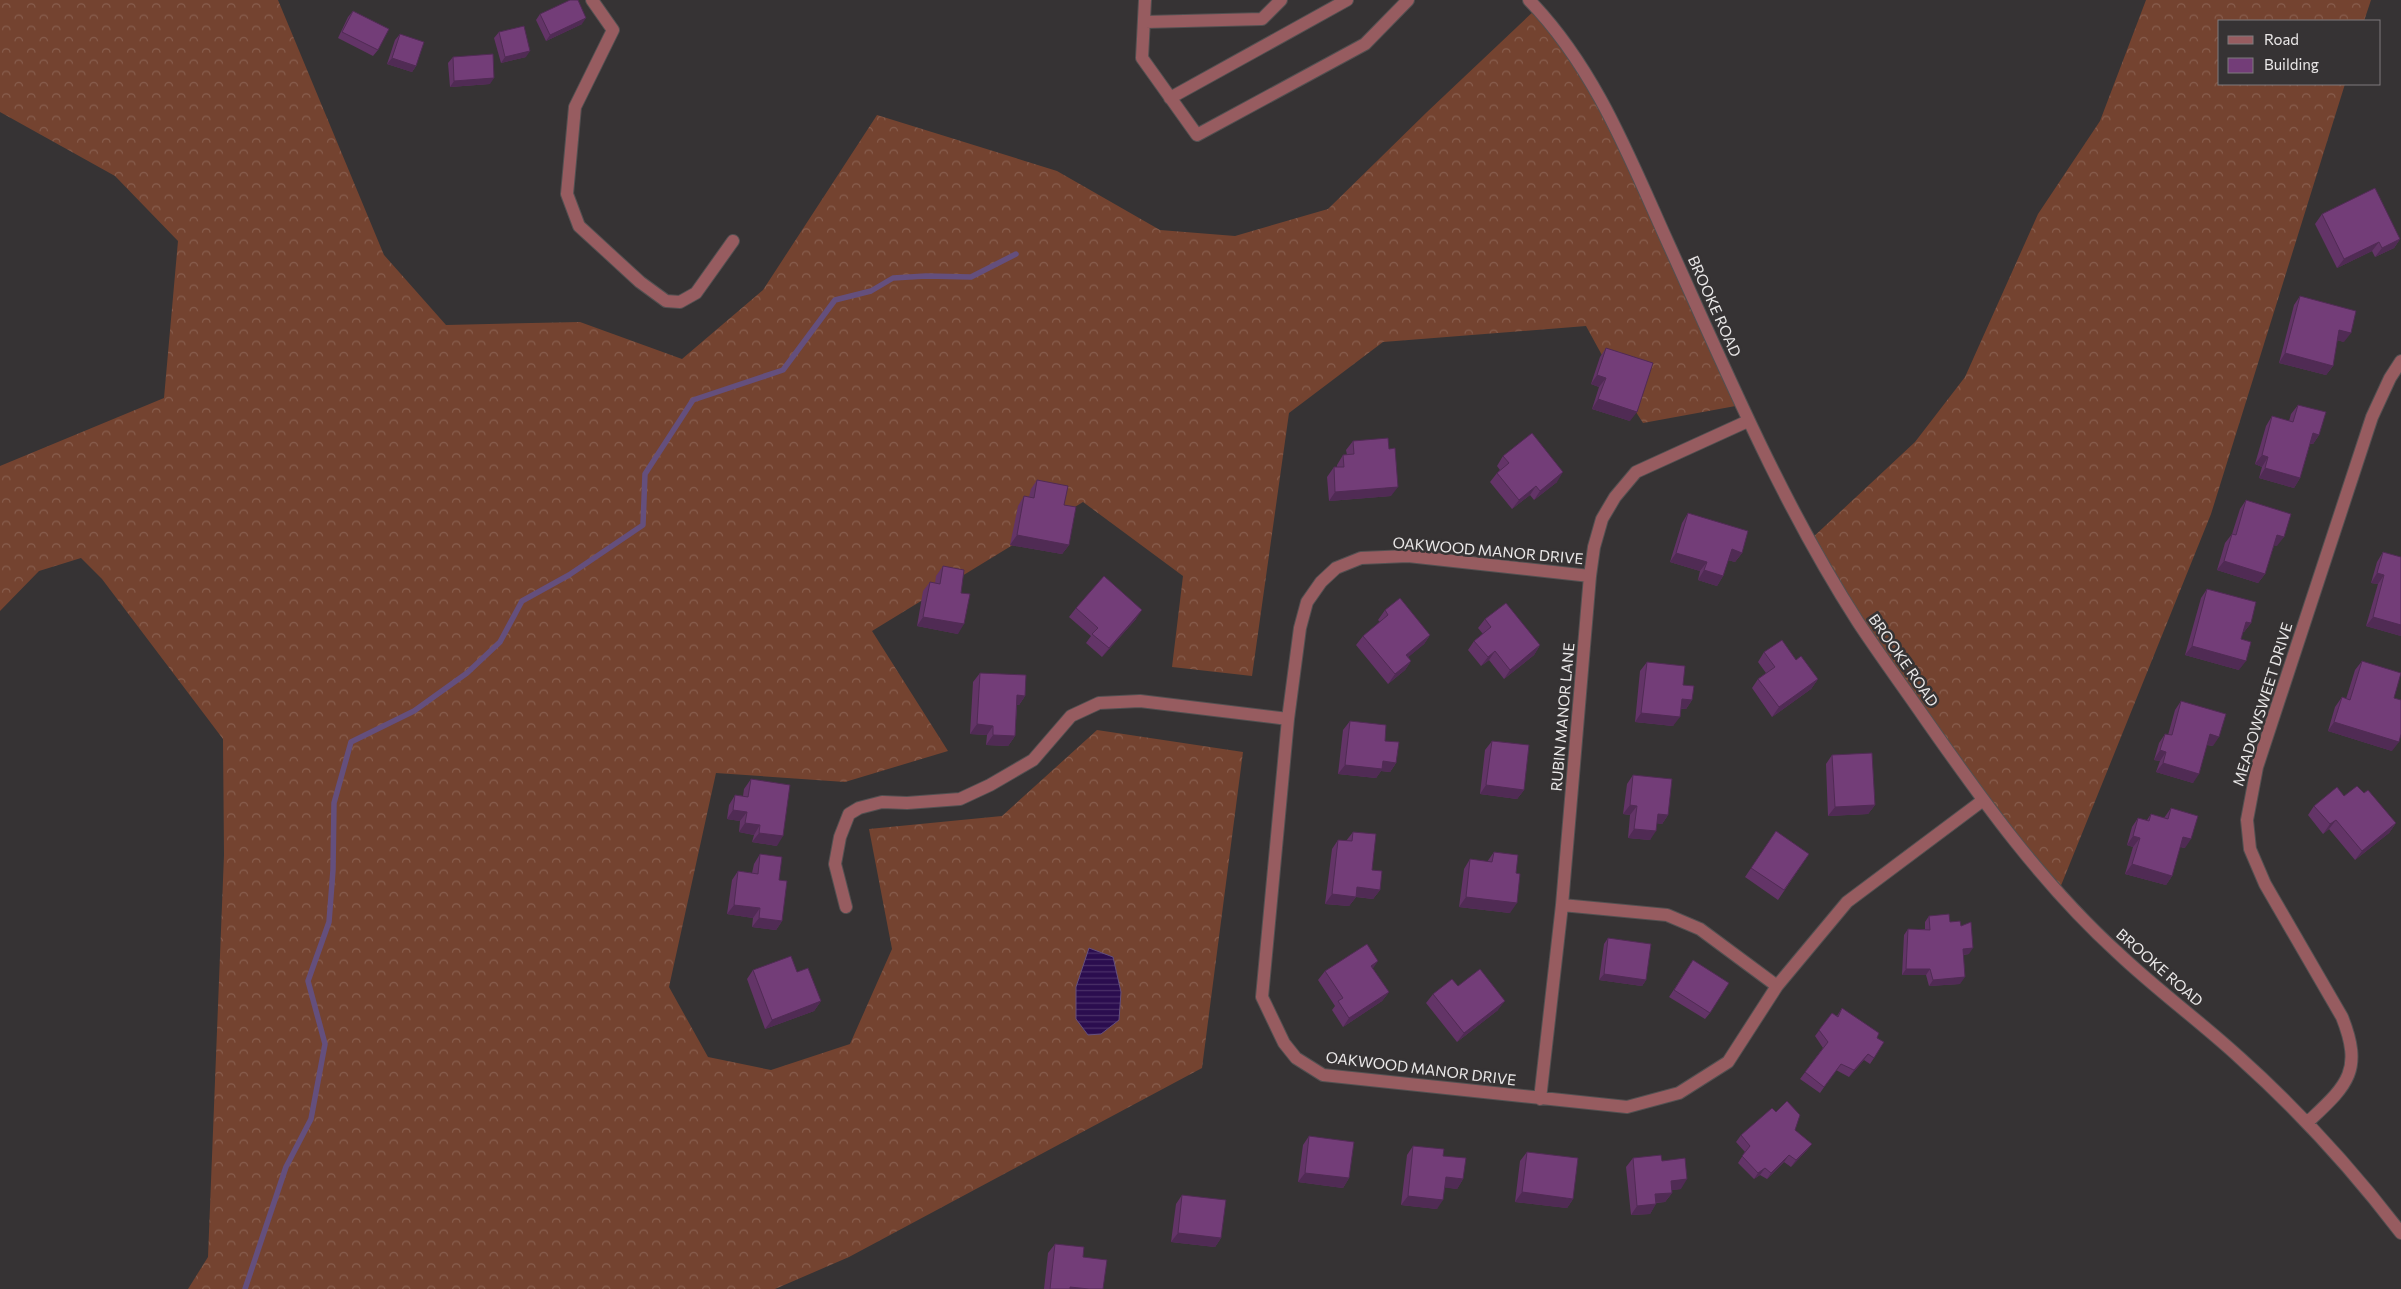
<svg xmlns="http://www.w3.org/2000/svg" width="2401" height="1289" viewBox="0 0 2401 1289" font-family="Commissioner,sans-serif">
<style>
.forest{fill:url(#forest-crowns)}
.water{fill:url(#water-rules);stroke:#644f7d}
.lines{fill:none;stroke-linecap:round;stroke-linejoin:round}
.stream{stroke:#644f7d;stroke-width:5.5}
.minor-casing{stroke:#535051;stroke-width:14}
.minor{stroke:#975c60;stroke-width:12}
.wall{fill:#633467}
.shaded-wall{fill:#502b54}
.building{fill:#733d78;stroke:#502b54}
.labels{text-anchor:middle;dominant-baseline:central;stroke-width:5;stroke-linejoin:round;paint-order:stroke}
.street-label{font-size:15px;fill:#eae8e8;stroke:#363334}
</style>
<defs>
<pattern id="forest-crowns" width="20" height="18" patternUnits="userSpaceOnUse" patternTransform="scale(1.25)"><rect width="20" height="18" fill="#744330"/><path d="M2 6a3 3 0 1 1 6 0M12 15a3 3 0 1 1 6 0" fill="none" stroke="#885e4e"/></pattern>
<pattern id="water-rules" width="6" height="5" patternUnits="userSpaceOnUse" patternTransform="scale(1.25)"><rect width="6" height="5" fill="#2b0d4f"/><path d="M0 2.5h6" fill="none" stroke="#4a3068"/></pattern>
</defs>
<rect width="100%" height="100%" fill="#363334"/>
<path class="forest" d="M0,0H278L384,255L446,325L580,322L682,359L763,290L877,115L1057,171L1160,230L1235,236L1328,209L1427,112L1537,8L1576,56L1741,405L1643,423L1615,379L1586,326L1383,342L1289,413L1252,676L1172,667L1183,576L1083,502L872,631L948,751L845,782L716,773L669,987L708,1057L771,1070L850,1044L892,949L869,829L1002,816L1097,730L1243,752L1202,1068L849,1257L775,1289H188L208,1257L224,855L223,739L102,579L81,558L39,571L0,611V466L164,398L178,241L115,176L0,112Z
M2146,0H2371L2364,21H2220V84H2345L2211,514L2058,893L1858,622L1810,540L1915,442L1965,377L2038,214L2100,121Z"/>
<path class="water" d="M1089,948L1113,957L1121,992L1119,1020L1101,1034L1088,1035L1076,1019V987Z"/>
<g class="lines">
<path class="stream" d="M245,1289L286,1167L311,1119L325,1044L308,981L329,922L333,870L334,803L351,742L414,711L467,673L500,642L522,601L569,575L643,525L645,474L693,400L783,370L835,300L871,291L893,278L926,276L971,277L1016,254"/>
<g class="minor-casing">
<path id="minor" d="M592,0L613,30L575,107L567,194L579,226L640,282L666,301L680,302L696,293L733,241
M1145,0L1142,58L1197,135L1365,44L1408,0
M1529,0C1596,69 1630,159 1669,245C1727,373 1782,504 1858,622C1879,654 1902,685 1924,717C1982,800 2042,884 2118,953C2157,990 2201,1022 2240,1058C2299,1111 2353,1170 2401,1233
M1145,22L1262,19L1281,0
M1170,98L1347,0
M1590,576L1408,556L1361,558L1336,568L1321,582L1307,602L1300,628L1288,719L1262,997L1284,1043L1296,1058L1323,1075L1627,1107L1679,1093L1728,1062L1777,986L1847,902L1982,801
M1562,905L1667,915L1700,929L1777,986
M846,907L835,864L840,837L849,814L859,808L882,802L907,803L960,799L990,785L1033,760L1071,716L1099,703L1140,701L1288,719
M1540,1099L1562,905L1590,576L1594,547L1602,519L1615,497L1636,472L1748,421
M2308,1122C2346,1086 2364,1072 2342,1017L2265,884L2250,849L2247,820L2257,767L2372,417L2390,378L2401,361"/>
</g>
<use href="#minor" class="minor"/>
</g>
<path class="wall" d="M353,11L378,50L373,56L338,38L348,17Z
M540,14L582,24L546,41L536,20Z
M499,32L526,57L501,63L494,38Z
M400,34L416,66L412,72L387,64L395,40Z
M453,57L490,84L450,87L448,63Z
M2322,214L2400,239L2394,248L2375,257L2372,251L2337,268L2315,224Z
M2300,296L2344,342L2337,340L2333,366L2326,375L2279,363L2294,305Z
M1606,348L1630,421L1592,409L1599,387L1591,384L1600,357Z
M2298,405L2319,435L2313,444H2310L2300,478L2294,488L2259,478L2262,467L2255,464L2266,426L2272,416L2289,421L2291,414Z
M1353,441L1391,496L1329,501L1327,477L1334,467H1337V465L1343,455H1347L1346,450Z
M1503,456L1557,482L1534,500L1530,495L1512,509L1490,482L1497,473L1500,470L1497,466Z
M1037,480L1064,505L1069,545L1062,554L1010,545L1018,506L1024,496L1029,497L1031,489Z
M2246,500L2277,546L2274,545L2265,574L2258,583L2217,570L2225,543L2232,534L2240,509Z
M1688,513L1742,553L1735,562L1728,560L1723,576L1717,586L1698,580L1700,571L1670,562L1682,523Z
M2383,552L2401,636L2366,626L2378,584L2371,583L2377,562Z
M943,566L961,593L958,634L917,626L923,591L930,582L935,583L936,576Z
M2207,589L2251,623L2244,632H2243L2241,639L2239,670L2185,655L2201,598Z
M1076,608L1136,619L1102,657L1086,643L1091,636L1069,617Z
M1385,610L1430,635L1424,644L1408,657L1411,661L1405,670L1388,684L1356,645L1363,636L1380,622L1378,620Z
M1485,619L1540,645L1534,655L1504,679L1489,660L1481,666L1468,650L1474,641L1483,634L1478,628Z
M1764,652L1796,660L1818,679L1811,689L1772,717L1752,688L1758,679L1766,673L1758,662Z
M2362,661L2392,751L2328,731L2335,707L2342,697L2346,699L2355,670Z
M1647,662L1683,685L1692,700L1686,709H1681L1673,726L1635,722L1640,671Z
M980,673L1025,696L1019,705H1017L1015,736L1008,746L986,745L987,735L970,734L973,682Z
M2181,701L2213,746L2207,745L2193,783L2156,772L2160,761L2154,760L2159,743L2165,734L2168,735L2175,710Z
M1350,721L1385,741L1396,763L1390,772L1381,771L1376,778L1338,774L1343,730Z
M1492,741L1524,790L1517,799L1480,794L1485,750Z
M1832,755L1875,805L1868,814L1828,816L1826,764Z
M1633,775L1668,815L1662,824L1657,823L1650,840L1628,838L1630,815L1623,814L1627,784Z
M751,779L777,846L752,842L754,835L739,832L740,821L727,819L729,805L735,795L743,796L744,789Z
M2364,793L2396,823L2389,833L2355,860L2329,829L2323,834L2308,815L2314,806L2344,796Z
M2171,808L2185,848L2180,847L2172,876L2166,885L2125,874L2133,847L2127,845L2132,827L2138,818L2147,820L2151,814L2164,818Z
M1776,831L1809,854L1778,900L1745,877Z
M1353,832L1372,870L1380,890L1373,899L1356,897L1349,906L1325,904L1332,849L1338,840L1346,841Z
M1494,852L1516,873L1510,913L1459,907L1464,869L1470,859L1487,862Z
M760,854L779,880L782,921L776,930L752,927L753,918L727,914L732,880L738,871L752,873L754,864Z
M1929,916L1950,922L1969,954L1963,955L1960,984L1929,986L1926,975H1902L1904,935L1908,929H1925V922Z
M1608,938L1646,980L1642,986L1599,980L1604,944Z
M1693,960L1710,1013L1705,1019L1669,997Z
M1373,969L1389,992L1382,1001L1343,1027L1332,1010L1335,1006L1318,980L1325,971Z
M753,970L797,972L821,1001L814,1011L765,1029L747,979Z
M1433,994L1498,1010L1457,1042L1426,1003Z
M1842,1008L1877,1038L1874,1058L1870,1064L1864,1060L1849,1077L1836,1070L1820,1093L1800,1079L1823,1048L1815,1036L1832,1013L1837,1016Z
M1795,1130L1812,1144L1807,1150L1791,1167L1784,1162L1767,1179L1760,1175L1754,1179L1738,1163L1745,1152L1736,1142L1741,1135Z
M1309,1136L1349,1178L1343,1188L1298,1182L1303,1145Z
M1413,1146L1443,1156L1463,1179L1457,1189L1444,1187L1437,1209L1401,1205L1407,1155Z
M1527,1152L1573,1199L1567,1208L1515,1202L1520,1161Z
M1633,1158L1681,1189L1672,1190V1193L1665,1202L1656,1203L1650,1214L1631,1215L1626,1167Z
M1182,1195L1221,1238L1215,1247L1171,1242L1176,1204Z
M1055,1244L1083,1257L1103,1289H1044L1048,1253Z"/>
<path class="shaded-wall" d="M586,18L582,24L546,41L550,35Z
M530,51L526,57L501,63L505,57Z
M392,58L416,66L412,72L387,64Z
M494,78L490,84L450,87L454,81Z
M2400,239L2394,248L2375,257L2382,248Z
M2379,242L2372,251L2337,268L2344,259Z
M2339,330L2351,333L2344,342L2333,339Z
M2285,353L2333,366L2326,375L2279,363Z
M1597,375L1606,378L1599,387L1591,384Z
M1598,399L1637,412L1630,421L1592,409Z
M2313,433L2319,435L2313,444L2306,443Z
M2262,455L2268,457L2262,467L2255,464Z
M2265,468L2300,478L2294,488L2259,478Z
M1563,472L1557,482L1534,500L1540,491Z
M1536,486L1530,495L1512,509L1519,500Z
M1398,487L1391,496L1329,501L1335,492Z
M1017,535L1069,545L1062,554L1010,545Z
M2277,535L2284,537L2277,546L2270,545Z
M1732,549L1742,553L1735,562L1725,559Z
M1676,553L1707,562L1700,571L1670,562Z
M2224,561L2265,574L2258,583L2217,570Z
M1704,570L1723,576L1717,586L1698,580Z
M2377,573L2384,575L2378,584L2371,583Z
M1142,610L1136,619L1102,657L1109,648Z
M923,617L964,624L958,634L917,626Z
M2373,617L2401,625V636L2366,626Z
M2246,622L2251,623L2244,632L2239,631Z
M1430,635L1424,644L1400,664L1406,655Z
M1540,645L1534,655L1504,679L1510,670Z
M2192,646L2246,661L2239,670L2185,655Z
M1495,651L1489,660L1481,666L1488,657Z
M1411,661L1405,670L1388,684L1395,674Z
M1818,679L1811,689L1772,717L1779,707Z
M1017,695L1025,696L1019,705L1011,704Z
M1682,699L1692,700L1686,709L1675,708Z
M1641,713L1680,717L1673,726L1635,722Z
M2334,722L2399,742L2392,751L2328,731Z
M977,724L993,726L987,735L970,734Z
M2210,734L2219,737L2213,746L2204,744Z
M993,735L1015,736L1008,746L986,745Z
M2160,750L2166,752L2160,761L2154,760Z
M1383,761L1396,763L1390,772L1381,771L1376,778L1338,774L1345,765Z
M2163,763L2199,774L2193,783L2156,772Z
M1486,785L1524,790L1517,799L1480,794Z
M1630,805L1637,806L1630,815L1623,814Z
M1875,805L1868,814L1828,816L1835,807Z
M733,810L747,812L740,821L727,819Z
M1658,814L1668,815L1662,824L1652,823Z
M2336,820L2329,829L2323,834L2330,824Z
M745,823L760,825L754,835L739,832Z
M2396,823L2389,833L2355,860L2362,851Z
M1634,829L1656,831L1650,840L1628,838Z
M759,833L783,836L777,846L752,842Z
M2133,836L2140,838L2133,847L2127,845Z
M2183,837L2191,839L2185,848L2177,846Z
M2132,864L2172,876L2166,885L2125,874Z
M1357,887L1380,890L1373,899L1351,896Z
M1332,894L1356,897L1349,906L1325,904Z
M1466,897L1517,903L1510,913L1459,907Z
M734,905L760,908L753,918L727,914Z
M759,918L782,921L776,930L752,927Z
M1973,948L1969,954L1958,955L1963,949Z
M1378,961L1372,970L1371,966Z
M1906,969H1930L1926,975H1902Z
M1604,974L1646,980L1642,986L1599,980Z
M1965,977L1960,984L1929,986L1933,980Z
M1389,992L1382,1001L1343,1027L1349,1018Z
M821,1001L814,1011L765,1029L772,1020Z
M1505,1001L1498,1010L1457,1042L1464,1033Z
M1868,1054L1864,1060L1849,1077L1854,1070Z
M1812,1144L1807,1150L1791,1167L1796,1160Z
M1789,1155L1784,1162L1767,1179L1771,1173Z
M1765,1168L1760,1175L1754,1179L1758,1173Z
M1305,1173L1349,1178L1343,1188L1298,1182Z
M1446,1177L1463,1179L1457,1189L1439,1187Z
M1687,1179L1681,1189L1664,1191L1671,1181Z
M1522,1192L1573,1199L1567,1208L1515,1202Z
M1672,1193L1665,1202L1649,1203L1655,1194Z
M1408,1196L1443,1200L1437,1209L1401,1205Z
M1656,1204L1650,1214L1631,1215L1637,1206Z
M1178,1233L1221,1238L1215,1247L1171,1242Z
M1070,1287L1089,1289H1069Z"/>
<path class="building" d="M570,0H578L586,18L550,35L540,14Z
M353,11L389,29L378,50L342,32Z
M524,26L530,51L505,57L499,32Z
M400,34L424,42L416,66L392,58Z
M493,54L494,78L454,81L453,57Z
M2375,188L2400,239L2382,248L2379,242L2344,259L2322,214Z
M2300,296L2356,311L2351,333L2339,330L2333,366L2285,353Z
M1606,348L1653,363L1637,412L1598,399L1606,378L1597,375Z
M2298,405L2326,412L2319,435L2313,433L2300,478L2265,468L2268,457L2262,455L2272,416L2293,422Z
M1532,433L1563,472L1540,491L1536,486L1519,500L1497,473L1509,463L1503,456Z
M1388,438L1389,449L1395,448L1398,487L1335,492L1334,467H1344L1343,455L1354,454L1353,441Z
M1037,480L1068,486L1064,505L1076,507L1069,545L1017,535L1024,496L1034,498Z
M2246,500L2291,514L2284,537L2277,535L2265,574L2224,561L2232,534L2236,535Z
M1688,513L1748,531L1742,553L1732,549L1723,576L1704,570L1707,562L1676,553Z
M2383,552L2401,557V625L2373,617L2384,575L2377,573Z
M943,566L964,570L961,593L970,594L964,624L923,617L930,582L940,584Z
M1104,576L1142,610L1109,648L1092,634L1098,628L1076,608Z
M2207,589L2256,602L2251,623L2246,622L2241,639L2251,642L2246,661L2192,646Z
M1400,598L1430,635L1406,655L1411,661L1395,674L1363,636L1388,615L1385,610Z
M1506,603L1540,645L1510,670L1495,651L1488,657L1474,641L1491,627L1485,619Z
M1782,640L1796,660L1801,656L1818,679L1779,707L1758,679L1775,667L1764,652Z
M2362,661L2401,673L2394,698L2401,700V734L2399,742L2334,722L2342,697L2350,700Z
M1647,662L1685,666L1683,685L1694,686L1692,700L1682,699L1680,717L1641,713Z
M980,673L1026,675L1025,696L1017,695L1015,736L993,735V726L977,724Z
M2181,701L2226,714L2219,737L2210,734L2199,774L2163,763L2166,752L2160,750L2165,734L2172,735Z
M1350,721L1386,725L1385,741L1399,742L1396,763L1383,761L1382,769L1345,765Z
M1492,741L1529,745L1524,790L1486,785Z
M1872,753L1875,805L1835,807L1832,755Z
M1633,775L1672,779L1668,815L1658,814L1656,831L1634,829L1637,806L1630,805Z
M751,779L790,785L783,836L759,833L760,825L745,823L747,812L733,810L735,795L748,797Z
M2357,786L2364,793L2368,790L2396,823L2362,851L2336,820L2330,824L2314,806L2337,787L2344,796Z
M2171,808L2198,816L2191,839L2183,837L2172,876L2132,864L2140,838L2133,836L2138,818L2149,821L2151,814L2168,819Z
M1776,831L1809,854L1784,890L1751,868Z
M1353,832L1376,834L1372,870L1382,871L1380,890L1357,887L1356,897L1332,894L1338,840L1352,841Z
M1494,852L1518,855L1516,873L1520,874L1517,903L1466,897L1470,859L1492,862Z
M760,854L782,857L779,880L787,881L782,921L759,918L760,908L734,905L738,871L758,874Z
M1949,914L1950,922L1960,921L1961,926L1971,922L1973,948L1963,949L1965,977L1933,980L1930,969H1906L1908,929L1930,930L1929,916Z
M1608,938L1651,944L1646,980L1604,974Z
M1367,944L1378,961L1371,966L1389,992L1349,1018L1338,1001L1343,998L1325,971Z
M791,956L797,972L808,968L821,1001L772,1020L753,970Z
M1693,960L1729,983L1710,1013L1674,990Z
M1480,969L1505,1001L1464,1033L1433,994L1452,979L1458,986Z
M1842,1008L1879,1033L1877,1038L1884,1042L1874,1058L1868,1054L1854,1070L1841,1064L1824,1087L1805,1072L1828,1042L1819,1030L1832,1013L1838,1017Z
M1787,1101L1800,1115L1795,1130L1812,1144L1796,1160L1789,1155L1771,1173L1765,1168L1758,1173L1742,1156L1750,1146L1741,1135L1772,1108L1776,1112Z
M1309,1136L1354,1142L1349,1178L1305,1173Z
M1413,1146L1444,1149L1443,1156L1466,1158L1463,1179L1446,1177L1443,1200L1408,1196Z
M1527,1152L1578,1158L1573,1199L1522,1192Z
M1661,1155L1662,1161L1685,1158L1687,1179L1671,1181L1672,1193L1655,1194L1656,1204L1637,1206L1633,1158Z
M1182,1195L1226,1200L1221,1238L1178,1233Z
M1055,1244L1084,1247L1083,1257L1107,1260L1103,1289H1089L1070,1287V1289H1050Z"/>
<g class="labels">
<g class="street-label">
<text transform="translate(1715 306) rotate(66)">BROOKE ROAD</text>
<text transform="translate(1488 550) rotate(5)">OAKWOOD MANOR DRIVE</text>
<text transform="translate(1904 660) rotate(55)">BROOKE ROAD</text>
<text transform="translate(2262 704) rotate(-73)">MEADOWSWEET DRIVE</text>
<text transform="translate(1562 717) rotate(-85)">RUBIN MANOR LANE</text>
<text transform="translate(2160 967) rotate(41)">BROOKE ROAD</text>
<text transform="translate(1421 1068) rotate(7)">OAKWOOD MANOR DRIVE</text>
</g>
</g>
<rect x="2218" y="20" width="162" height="65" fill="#363334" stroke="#7e7b7c"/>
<rect x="2228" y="36" width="25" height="8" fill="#975c60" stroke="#7e7b7c"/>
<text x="2264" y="45" font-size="15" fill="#eae8e8">Road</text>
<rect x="2228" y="58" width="25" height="15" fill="#733d78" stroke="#7e7b7c"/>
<text x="2264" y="70" font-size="15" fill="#eae8e8">Building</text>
</svg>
